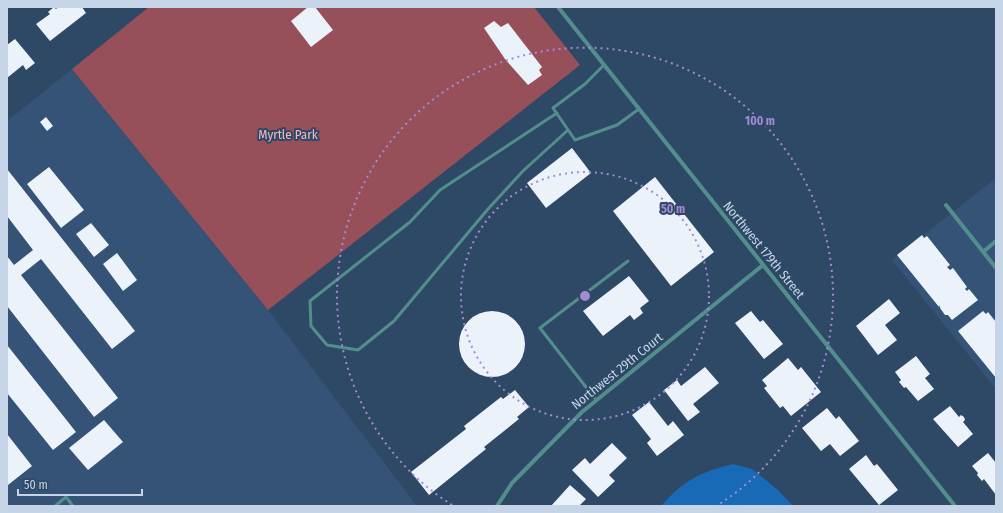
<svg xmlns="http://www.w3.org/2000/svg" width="1003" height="513" viewBox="0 0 1003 513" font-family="'Fira Sans Condensed',sans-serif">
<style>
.built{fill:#345376}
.green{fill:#97505a}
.water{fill:#196ab6}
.building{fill:#ecf2f9}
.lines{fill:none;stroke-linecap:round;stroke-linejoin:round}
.service{stroke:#528f8c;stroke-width:3}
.minor{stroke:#528f8c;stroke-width:4}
.ring{fill:none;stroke:#a489d5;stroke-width:2;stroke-dasharray:2 4}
.labels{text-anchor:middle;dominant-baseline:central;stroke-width:4;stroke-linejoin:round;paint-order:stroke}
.park-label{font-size:13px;fill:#f3b8be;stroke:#2e4966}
.street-label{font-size:13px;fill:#c5d5e7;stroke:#2e4966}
.centre{fill:#a489d5;stroke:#2e4966;stroke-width:2}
.ring-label{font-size:12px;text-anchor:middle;font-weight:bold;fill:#a489d5;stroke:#2e4966;stroke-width:4;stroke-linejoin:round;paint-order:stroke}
</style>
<rect width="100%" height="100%" fill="#2e4966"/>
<path class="built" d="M72,69L268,310L417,506H7V121Z
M996,178V389L892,260Z"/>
<path class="green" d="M149,7H534L580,65L268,310L72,69Z"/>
<path class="water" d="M733,464L752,469L777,489L793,506H661C683,481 700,472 733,464Z"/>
<path class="building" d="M54,7L56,9L58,7H82L86,13L50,41L36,24L50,14L48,12Z
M308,7H315L333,30L311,47L291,21Z
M494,21L501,27L508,23L542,67L539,70L542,75L528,85L505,59L484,28Z
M15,39L35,63L26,70L23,65L7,78V45Z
M46,117L53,126L47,131L40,122Z
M572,148L591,173L546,208L527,183Z
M49,167L84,210L61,228L27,184Z
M7,169L135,331L112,349L41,259L21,275L118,398L94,417L7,306V256L14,265L33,250L7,216Z
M655,177L714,252L671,286L613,211Z
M91,223L109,245L94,257L76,234Z
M922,235L924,238L927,236L950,265L947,267L950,270L953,268L967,287L965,289L967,291L969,289L978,300L952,320L948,315H945L940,308V305L939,307L897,255Z
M117,253L137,280L123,291L103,264Z
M629,276L649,301L640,308L643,313L634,320L630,315L603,336L583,311Z
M889,299L900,313L885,325L897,340L878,355L856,326Z
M751,311L760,322L763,320L783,344L764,359L735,323Z
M983,311L986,314L988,312L996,322V378L958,331Z
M459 344a33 33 0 1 1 66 0a33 33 0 1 1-66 0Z
M7,345L76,432L53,450L7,393Z
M916,356L930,374L925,378L934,389L918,401L906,387L904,388L899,382L901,380L895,372Z
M788,358L798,370L801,367L821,392L791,416L783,406L780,408L764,388L767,386L762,380Z
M705,367L719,383L693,404L700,412L688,421L664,390L677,380L681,386Z
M515,390L529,407L517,417L519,419L484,447L486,449L429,495L411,472L466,429L464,426L501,397L503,399Z
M649,402L668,426L673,421L684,435L657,456L647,443L651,439L632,415Z
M950,406L959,417L961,415L964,417L965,420L963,422L973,434L958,447L933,419Z
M827,408L836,419L839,416L859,441L840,456L830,444L821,451L802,428Z
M104,420L123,442L88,470L69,448Z
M7,434L32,466L8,485L7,483Z
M612,443L627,458L609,475L615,481L598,497L572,470L585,458L590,464Z
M988,453L996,463V495L984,479L982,481L977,475L978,473L972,466Z
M866,455L874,466L877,464L898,490L879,505L849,469Z
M570,485L586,499L579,506H551Z"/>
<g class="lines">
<path class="service" d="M604,65L585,84L553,108L575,140L617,125L639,109
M557,113L440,190L410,222L310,301L311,326L327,345L358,350L394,321L488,209L523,171L568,130
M596,400L540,328L628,261
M55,506L66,497L73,506"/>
<path class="minor" d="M558,7L955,506
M946,205L996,268
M983,252L996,241
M497,506L512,483L582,412L763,265"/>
</g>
<g class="ring">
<circle cx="585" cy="296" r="124"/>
<path d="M452 505A248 248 0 1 1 718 505"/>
</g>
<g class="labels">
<g class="park-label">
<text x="288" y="134">Myrtle Park</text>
</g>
<g class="street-label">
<text transform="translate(764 250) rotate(51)">Northwest 179th Street</text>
<text transform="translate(617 371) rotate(-39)">Northwest 29th Court</text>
</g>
</g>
<circle cx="585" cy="296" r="6" class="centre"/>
<g class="ring-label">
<text x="760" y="125">100 m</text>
<text x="673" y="213">50 m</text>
</g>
<rect width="1003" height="513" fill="none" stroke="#c5d5e7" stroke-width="16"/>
<path d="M18 489v6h124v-6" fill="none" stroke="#c5d5e7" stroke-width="2"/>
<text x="24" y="489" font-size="12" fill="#c5d5e7" stroke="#2e4966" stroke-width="3" paint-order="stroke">50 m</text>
</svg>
